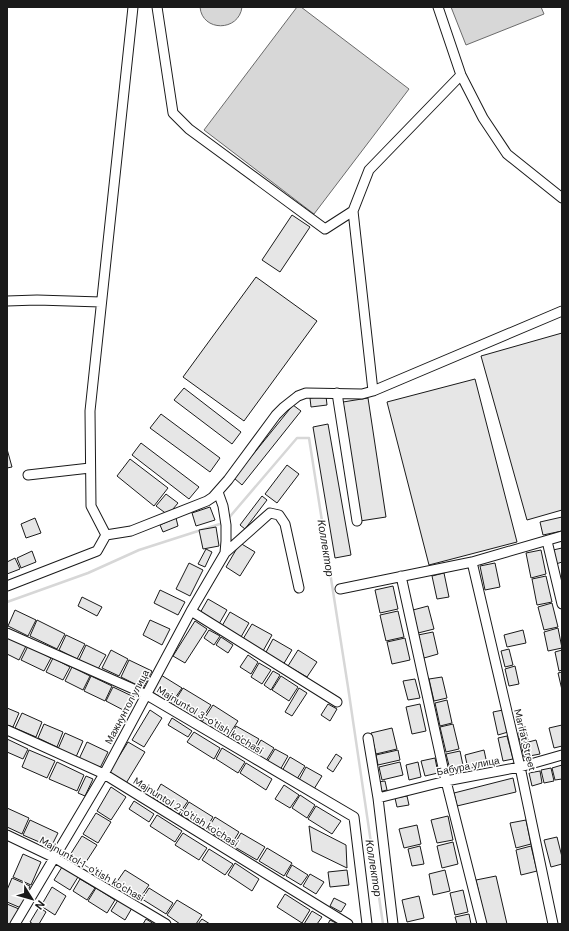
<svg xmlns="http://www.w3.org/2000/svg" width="569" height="931" viewBox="0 0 569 931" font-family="'DM Sans',sans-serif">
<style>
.water{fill:#d7d7d7;stroke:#6a6a6a}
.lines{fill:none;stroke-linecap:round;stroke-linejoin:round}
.stream{stroke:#d7d7d7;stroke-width:2.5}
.building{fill:#e6e6e6;stroke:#1a1a1a}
.minor-casing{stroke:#1a1a1a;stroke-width:11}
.minor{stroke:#fff;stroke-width:9}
.labels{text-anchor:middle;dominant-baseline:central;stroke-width:3;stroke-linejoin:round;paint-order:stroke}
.street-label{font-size:10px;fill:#1a1a1a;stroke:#fff}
.water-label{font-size:11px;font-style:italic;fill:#1a1a1a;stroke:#fff}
</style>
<rect width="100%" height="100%" fill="#fff"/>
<path class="water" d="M200,7H242C239,32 202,32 200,7Z
M297,7H301L409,89L314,214L204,130Z
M451,7H541L544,14L466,45Z"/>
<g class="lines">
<path class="stream" d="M227,520L297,438H309L348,687L383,924
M7,602L88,573L139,550L223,523"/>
</g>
<path class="building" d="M292,215L310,227L280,272L262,260Z
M256,277L317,321L244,421L183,377Z
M562,333V510L527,520L481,356Z
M475,379L517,542L429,565L387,402Z
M184,388L241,432L232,444L174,400Z
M326,396L327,405L311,407L310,398Z
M368,398L386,517L360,521L343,402Z
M293,405L301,411L242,485L234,478Z
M161,414L220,458L210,472L150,428Z
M328,424L351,555L335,558L313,427Z
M141,443L199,487L189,499L132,455Z
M7,449L12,467L7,468Z
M130,459L168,488L154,506L117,476Z
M287,465L299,474L277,503L265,494Z
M166,494L178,503L168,515L156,506Z
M262,496L267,500L245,529L240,525Z
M210,507L215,520L196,526L192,513Z
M562,517V531L543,535L540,522Z
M35,518L41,533L26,538L21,524Z
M176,518L178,526L163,532L160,525Z
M216,527L219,546L203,549L199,530Z
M240,543L255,552L240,576L226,567Z
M562,548V562L556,564L553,550Z
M206,549L212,552L205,567L198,564Z
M541,550L546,574L531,578L526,553Z
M32,551L36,562L21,568L17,558Z
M15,558L20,569L7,574V562Z
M189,563L203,570L190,596L176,589Z
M495,563L500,587L485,590L480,566Z
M444,573L449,597L437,599L432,576Z
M546,576L552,602L537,605L532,579Z
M393,586L398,609L380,613L375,590Z
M160,590L185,602L178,615L154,603Z
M82,597L102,607L97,616L78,606Z
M208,599L227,610L219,624L200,613Z
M552,603L558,627L544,630L538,607Z
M428,606L434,629L418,633L413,610Z
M15,610L36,620L28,636L8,626Z
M398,611L404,637L386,641L380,615Z
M230,612L249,623L241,637L222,626Z
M37,620L65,634L57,649L30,636Z
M150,620L170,629L162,645L143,635Z
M195,621L207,629L185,663L173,656Z
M252,624L272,635L263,651L243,639Z
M558,628L562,648L548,651L544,632Z
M209,630L220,636L214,645L204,638Z
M523,630L526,643L507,647L504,635Z
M433,632L438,654L424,658L418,635Z
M66,635L85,644L77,659L59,650Z
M7,637L26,646L19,660L7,654Z
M221,637L233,645L228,653L216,645Z
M405,638L410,660L392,664L387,642Z
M273,639L292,650L283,665L265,654Z
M86,645L106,655L98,669L79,660Z
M28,646L51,658L44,671L21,660Z
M509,649L513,665L505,667L501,651Z
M111,650L128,659L119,676L102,668Z
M298,650L317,662L307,677L288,666Z
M562,650V670L559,671L555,652Z
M248,655L258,662L251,674L240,667Z
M53,658L70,667L63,680L46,672Z
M129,660L152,671L143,688L121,677Z
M259,663L271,670L262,684L251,677Z
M515,666L519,684L509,686L505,669Z
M72,667L90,676L83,690L65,681Z
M273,671L280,675L271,690L264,685Z
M562,672V690L558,673Z
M161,675L182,688L171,704L151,691Z
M91,676L112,686L105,701L84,691Z
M281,676L298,687L289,701L272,690Z
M442,677L447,698L434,701L429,679Z
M415,679L420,698L408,700L403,681Z
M113,687L134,697L127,712L106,701Z
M183,688L211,705L200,722L173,704Z
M299,688L307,693L292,716L285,712Z
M447,700L452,723L440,726L435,703Z
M328,704L337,709L330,721L321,715Z
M420,704L426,731L412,734L406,707Z
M213,705L238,721L227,738L202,722Z
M7,708L19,713L13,727L7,725Z
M150,710L162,718L144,747L132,740Z
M503,710L508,732L498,735L493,712Z
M22,713L42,722L36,737L15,728Z
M172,718L192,731L188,737L168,725Z
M44,724L63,732L57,747L38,738Z
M453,724L459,749L446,752L440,727Z
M562,725V746L554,748L549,728Z
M236,726L259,739L252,751L230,738Z
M392,728L397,749L376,754L371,733Z
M526,731L528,740L520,742L518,733Z
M194,732L220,748L214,759L187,742Z
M65,733L83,741L76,757L58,749Z
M507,736L513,759L503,761L498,738Z
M7,739L28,749L23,759L7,752Z
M261,740L274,748L266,761L253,754Z
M536,740L540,754L524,757L521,744Z
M87,742L108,752L100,768L79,759Z
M128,742L145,752L125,785L108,774Z
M222,748L245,762L238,773L216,759Z
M275,749L288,756L280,770L267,762Z
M29,750L55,761L47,778L22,767Z
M398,750L400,760L378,765L376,755Z
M484,750L487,764L468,769L465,755Z
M460,751L464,770L451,773L446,754Z
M336,754L342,758L333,772L327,768Z
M290,757L305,766L297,779L282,771Z
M435,758L438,773L425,776L421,761Z
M57,762L84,775L77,791L49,779Z
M400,762L403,775L382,780L379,767Z
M418,762L421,777L409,780L406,765Z
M246,763L272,779L266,790L240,773Z
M562,765V779L555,780L552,768Z
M306,767L322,776L314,789L299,780Z
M551,768L554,781L544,783L541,770Z
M540,771L542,783L532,786L529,773Z
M86,776L93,779L85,796L78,793Z
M513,778L516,792L457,806L454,793Z
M385,781L387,790L379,792L377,782Z
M161,784L188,801L179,814L153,798Z
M284,785L299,795L290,808L275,799Z
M111,787L126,797L111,820L97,811Z
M300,795L315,805L307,818L292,808Z
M407,796L409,805L397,807L395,798Z
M134,801L154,814L149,822L129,809Z
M189,802L213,817L205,830L181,815Z
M316,806L341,821L332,834L308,819Z
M7,808L29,818L22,834L7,827Z
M96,813L111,822L98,843L83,834Z
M157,815L182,831L175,842L150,826Z
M448,816L453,840L437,843L431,820Z
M215,817L239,832L231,845L207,830Z
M30,820L58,833L51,847L23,835Z
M526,820L531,844L516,848L510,823Z
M417,825L421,844L404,848L399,829Z
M309,826L346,845L347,868L312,851Z
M183,833L207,848L199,860L175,845Z
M241,833L265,847L257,860L233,846Z
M82,836L97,845L84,865L70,855Z
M557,837L562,857V864L551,867L544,840Z
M453,842L458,864L442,868L437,846Z
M420,846L424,864L412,866L408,849Z
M531,846L537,871L521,875L516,850Z
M267,848L292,863L284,876L259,861Z
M209,849L233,864L225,875L202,860Z
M23,854L41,862L31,885L13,877Z
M235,863L259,879L252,891L228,875Z
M292,865L308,875L301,885L286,876Z
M62,867L78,877L70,890L54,880Z
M125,870L149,885L140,898L116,883Z
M347,870L349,885L330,887L328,872Z
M445,870L450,891L433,895L429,874Z
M310,874L324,882L316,894L303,886Z
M496,876L507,924H486L476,880Z
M12,878L30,886L21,908L7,902V890Z
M80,879L95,888L87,900L73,891Z
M52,887L66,896L55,915L41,906Z
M96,888L115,900L107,913L88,901Z
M149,888L173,903L166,914L142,899Z
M463,890L468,912L455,915L450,893Z
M285,894L310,910L302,923L277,907Z
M419,896L424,918L407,922L402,900Z
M334,898L346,904L341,912L330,906Z
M118,900L132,908L125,920L111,911Z
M177,900L202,915L196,924H180L167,915Z
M7,904L19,909L13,924H7Z
M39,907L46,912L39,924H33L30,922Z
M312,911L322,917L317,924H304Z
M469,914L471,924H457L455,917Z
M146,919L154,924H143Z
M202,919L210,924H198Z
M330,920L338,924H328Z"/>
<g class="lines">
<g class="minor-casing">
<path id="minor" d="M157,7L173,113L189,129L325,229L353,211L369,170L461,75
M438,7L461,75L483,118L507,154L562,198
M353,211L373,391
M7,301L37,300L101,302
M337,393L357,521
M28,475L90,468
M106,535L91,506L90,411L133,7
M547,541L562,604
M225,553L270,513L279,515L285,524L299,588
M472,562L520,767L553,924
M401,576L446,781L482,924
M7,586L97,551L106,535L131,531L207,501L213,497L228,480L276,415L284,407L298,396L306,393L362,394L373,391L562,311
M340,589L472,562L562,536
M191,611L337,702
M7,633L147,695L354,817L367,924
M7,730L104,774L348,924
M368,738L378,798L393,924
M378,798L446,781L520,767L562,755
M7,835L55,858L166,924
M15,924L104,774L191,611L225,553L226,541V525L223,506L218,492"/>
</g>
<use href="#minor" class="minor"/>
</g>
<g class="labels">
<g class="street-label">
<text transform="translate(127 707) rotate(-62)">Мажнунтол улица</text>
<text transform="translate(210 720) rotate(31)">Majnuntol 3-o'tish ko'chasi</text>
<text transform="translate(525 740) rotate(76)">Marifat Street</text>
<text transform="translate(468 766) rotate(-11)">Бабура улица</text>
<text transform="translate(186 812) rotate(32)">Majnuntol 2-o'tish ko'chasi</text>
<text transform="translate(92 869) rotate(30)">Majnuntol 1-o'tish ko'chasi</text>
</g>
<g class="water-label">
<text transform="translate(326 548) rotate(81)">Коллектор</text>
<text transform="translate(374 868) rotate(81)">Коллектор</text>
</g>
</g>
<rect width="569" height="931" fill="none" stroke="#1a1a1a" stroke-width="16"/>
<g transform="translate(32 899) rotate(127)" stroke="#ffffff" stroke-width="3" paint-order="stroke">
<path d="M0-3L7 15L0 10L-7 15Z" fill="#1a1a1a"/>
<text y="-6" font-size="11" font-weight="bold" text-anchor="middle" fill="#1a1a1a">N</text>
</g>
</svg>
